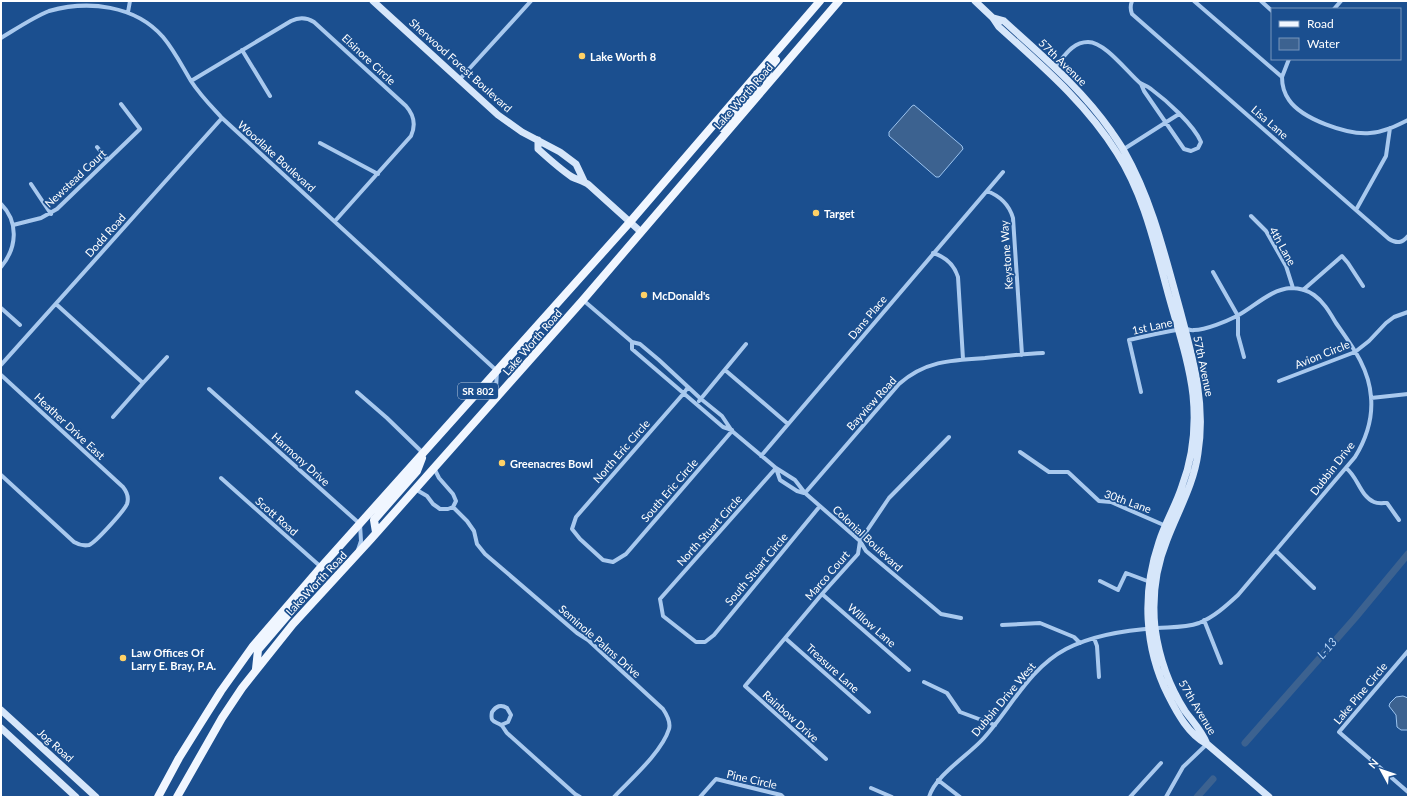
<svg xmlns="http://www.w3.org/2000/svg" width="1409" height="798" viewBox="0 0 1409 798" font-family="Lato,sans-serif">
<style>
.water{fill:#3c6290;stroke:#9cc4f0}
.lines{fill:none;stroke-linecap:round;stroke-linejoin:round}
.canal{stroke:#3c6290;stroke-width:7}
.street{stroke:#a9c9ee;stroke-width:4}
.secondary{stroke:#d6e6fa;stroke-width:7}
.primary{stroke:#f0f6ff;stroke-width:8}
.poi-dot{fill:#ffd166;stroke:#1b4f8f;stroke-width:1.5}
.labels{text-anchor:middle;dominant-baseline:central;stroke-width:3.5;stroke-linejoin:round;paint-order:stroke}
.shield{fill:#1b4f8f;stroke:#bbcadd;stroke-width:1}
.shield-label{font-size:10px;font-weight:bold;fill:#fff}
.poi-label{font-size:11px;font-weight:bold;fill:#fff;stroke:#1b4f8f;text-anchor:start}
.street-label{font-size:11px;fill:#fff;stroke:#1b4f8f}
.water-label{font-size:12px;font-style:italic;fill:#b5d3f5;stroke:#1b4f8f}
</style>
<rect width="100%" height="100%" fill="#1b4f8f"/>
<path class="water" d="M914,105L962,146L963,149L939,177H936L889,136V132L912,106Z
M1403,696L1408,698V730H1401L1397,727L1396,715L1389,706L1390,703L1396,697Z"/>
<g class="lines">
<path class="canal" d="M1245,743L1355,618L1408,554
M1197,797L1213,779"/>
<path class="street" d="M1132,1C1130,6 1130,9 1132,14L1389,239C1397,244 1402,243 1408,236
M1194,1L1282,77C1282,85 1284,93 1289,100C1302,119 1347,135 1370,133C1384,132 1396,126 1408,120
M1261,1L1272,11
M1334,9L1341,1
M128,12L130,1
M1,38C16,29 32,18 49,11C88,0 135,5 163,37C174,50 182,66 191,81C200,95 211,106 222,118L497,371L496,389L492,400
M242,50L270,96
M1055,67C1064,57 1072,42 1088,42C1105,42 1127,72 1140,83C1143,85 1148,86 1151,89C1166,100 1194,125 1201,142L1198,148L1191,151L1184,149L1144,91L1141,84
M1282,77L1289,59
M459,80L531,1
M191,81L291,21C299,17 306,17 314,22L406,106C414,115 416,125 411,136L335,221
M320,143L378,174
M97,147L108,160
M1124,149L1179,114
M31,184L51,214
M987,191C1000,196 1009,204 1013,218L1022,355
M1,204C19,222 17,248 1,267
M1356,210L1386,156L1390,128
M1251,216L1266,231L1286,266L1293,288
M13,225L41,218L57,209L140,129L121,104
M933,253C946,257 954,264 958,277L963,359
M1213,272L1238,316V335L1244,357
M1303,290L1342,256L1348,263L1363,286
M583,300L632,342L640,344L659,360L701,399L722,416L732,431L776,468L795,480L805,493L860,541L866,551L941,614L961,618
M56,304L143,383L113,417
M1,308L20,325
M632,342V349L723,427L732,430
M1,365L222,118
M725,370L788,424
M1,375L123,487C127,492 129,498 127,504C124,511 95,543 89,545C84,546 79,545 74,542L1,475
M1279,381L1355,352L1369,341L1386,323L1394,317L1408,312
M143,383L167,357
M688,387L684,393L576,517L572,529L580,539L603,560L613,562L626,554L732,431
M209,389L360,524L361,541L358,550
M357,392L387,418L423,453
M1371,398L1408,394
M699,401L746,344
M1020,452L1049,472H1068L1099,501L1111,502L1166,526
M761,456L1003,172
M776,468L660,599L663,616L696,642H705L714,635L820,506
M776,468L780,480L797,491L804,493
M1346,468C1358,477 1360,496 1374,502C1378,504 1383,503 1387,503L1399,520
M221,478L321,567
M415,489L427,496L433,504L440,509H448L453,507L456,501L453,494L439,478L434,468
M805,493L899,384C925,361 951,360 985,358C1004,356 1023,354 1043,353
M453,507L467,521L474,531L477,544L485,554L577,633L588,640L663,709C667,715 671,722 669,729C662,752 630,780 614,797
M1276,551L1314,588
M1100,581L1118,590L1126,573L1150,582
M822,594L909,670
M1204,620L1221,663
M1002,625L1040,623L1074,637L1080,643
M785,638L869,712
M1094,638L1097,646L1099,677
M1408,651L1339,732L1408,792
M924,682L947,693L960,712L995,725
M501,725L508,722L511,715L507,708C501,704 496,706 492,712C490,722 494,721 501,725C503,726 505,731 507,733L575,794L580,797
M826,759L745,686L822,594L858,554L860,541L889,498L949,437
M938,780L960,797
M871,788L892,797
M700,797L716,779L781,795L783,797
M929,797C936,775 966,757 982,740C1010,710 1028,669 1066,649C1093,635 1126,630 1157,628C1171,627 1185,628 1199,623C1214,617 1226,606 1238,595L1355,457C1366,439 1373,419 1371,397C1369,368 1352,346 1336,323C1330,313 1324,302 1314,295C1307,290 1299,288 1291,288C1271,289 1254,307 1237,316C1227,321 1206,330 1194,330C1190,331 1187,328 1182,329C1164,332 1146,336 1129,340L1141,392
M1130,797L1161,763
M1166,797L1183,767L1207,744"/>
<path class="secondary" d="M373,1L498,115L522,132L560,152L576,164L584,181
M975,1L993,18L999,27C1042,66 1086,103 1117,153C1144,195 1155,246 1168,293C1177,326 1189,361 1193,395C1196,425 1193,457 1182,486C1176,505 1165,523 1159,542C1142,592 1144,647 1168,695C1177,713 1189,735 1207,744L1269,797
M993,18L1004,21C1042,56 1081,88 1111,131C1115,137 1120,144 1124,151C1152,200 1165,256 1180,310C1193,359 1206,403 1198,453C1194,484 1178,511 1167,540C1156,567 1152,599 1155,628C1159,657 1169,686 1185,711C1193,722 1202,731 1207,744
M538,140V149C549,159 560,169 572,177C578,180 584,181 589,185L641,232
M1,710L96,797
M1,728L76,797"/>
<path class="primary" d="M767,84C765,74 769,68 776,60
M722,128L755,89L757,83V74
M376,532L374,520L417,471L422,458
M256,669L258,650L305,595L313,582
M158,797L179,758L199,726L221,691L253,646L321,567L630,222L820,1
M177,797L222,718L242,688L293,624L371,539L583,300L839,1"/>
</g>
<g class="poi-dot">
<circle cx="582" cy="56" r="4"/>
<circle cx="816" cy="213" r="4"/>
<circle cx="644" cy="295" r="4"/>
<circle cx="502" cy="463" r="4"/>
<circle cx="123" cy="658" r="4"/>
</g>
<g class="labels">
<rect class="shield" x="458" y="383" width="40" height="16" rx="3"/>
<g class="shield-label">
<text x="478" y="391">SR 802</text>
</g>
<g class="poi-label">
<text x="590" y="56">Lake Worth 8</text>
<text x="824" y="213">Target</text>
<text x="652" y="295">McDonald's</text>
<text x="510" y="463">Greenacres Bowl</text>
<text x="131" y="652">Law Offices Of<tspan x="131" dy="13">Larry E. Bray, P.A.</tspan></text>
</g>
<g class="street-label">
<text transform="translate(369 59) rotate(43)">Elsinore Circle</text>
<text transform="translate(1063 62) rotate(44)">57th Avenue</text>
<text transform="translate(461 65) rotate(42)">Sherwood Forest Boulevard</text>
<text transform="translate(743 96) rotate(-49)">Lake Worth Road</text>
<text transform="translate(1270 122) rotate(41)">Lisa Lane</text>
<text transform="translate(277 156) rotate(42)">Woodlake Boulevard</text>
<text transform="translate(75 178) rotate(-43)">Newstead Court</text>
<text transform="translate(105 235) rotate(-48)">Dodd Road</text>
<text transform="translate(1283 246) rotate(61)">4th Lane</text>
<text transform="translate(1006 255) rotate(-94)">Keystone Way</text>
<text transform="translate(867 317) rotate(-50)">Dans Place</text>
<text transform="translate(1152 326) rotate(-12)">1st Lane</text>
<text transform="translate(532 342) rotate(-49)">Lake Worth Road</text>
<text transform="translate(1322 354) rotate(-22)">Avion Circle</text>
<text transform="translate(1204 366) rotate(78)">57th Avenue</text>
<text transform="translate(871 403) rotate(-48)">Bayview Road</text>
<text transform="translate(70 426) rotate(43)">Heather Drive East</text>
<text transform="translate(621 451) rotate(-49)">North Eric Circle</text>
<text transform="translate(301 459) rotate(42)">Harmony Drive</text>
<text transform="translate(1332 468) rotate(-52)">Dubbin Drive</text>
<text transform="translate(669 490) rotate(-49)">South Eric Circle</text>
<text transform="translate(1128 501) rotate(20)">30th Lane</text>
<text transform="translate(277 516) rotate(41)">Scott Road</text>
<text transform="translate(709 530) rotate(-48)">North Stuart Circle</text>
<text transform="translate(868 538) rotate(43)">Colonial Boulevard</text>
<text transform="translate(756 569) rotate(-50)">South Stuart Circle</text>
<text transform="translate(827 575) rotate(-49)">Marco Court</text>
<text transform="translate(316 583) rotate(-47)">Lake Worth Road</text>
<text transform="translate(872 625) rotate(41)">Willow Lane</text>
<text transform="translate(600 641) rotate(41)">Seminole Palms Drive</text>
<text transform="translate(833 668) rotate(42)">Treasure Lane</text>
<text transform="translate(1360 693) rotate(-50)">Lake Pine Circle</text>
<text transform="translate(1003 699) rotate(-50)">Dubbin Drive West</text>
<text transform="translate(1198 707) rotate(59)">57th Avenue</text>
<text transform="translate(791 716) rotate(42)">Rainbow Drive</text>
<text transform="translate(56 745) rotate(42)">Jog Road</text>
<text transform="translate(752 779) rotate(13)">Pine Circle</text>
</g>
<g class="water-label">
<text transform="translate(1327 648) rotate(-49)">L-13</text>
</g>
</g>
<rect width="1409" height="798" fill="none" stroke="#ffffff" stroke-width="4"/>
<rect x="1271" y="8" width="130" height="52" fill="#1b4f8f" stroke="#7695bc"/>
<rect x="1279" y="21" width="20" height="6" fill="#f0f6ff" stroke="#7695bc"/>
<text x="1307" y="28" font-size="12" fill="#ffffff">Road</text>
<rect x="1279" y="38" width="20" height="12" fill="#3c6290" stroke="#7695bc"/>
<text x="1307" y="48" font-size="12" fill="#ffffff">Water</text>
<g transform="translate(1381 770) rotate(310)" stroke="#1b4f8f" stroke-width="3" paint-order="stroke">
<path d="M0-3L7 15L0 10L-7 15Z" fill="#ffffff"/>
<text y="-6" font-size="11" font-weight="bold" text-anchor="middle" fill="#ffffff">N</text>
</g>
</svg>
